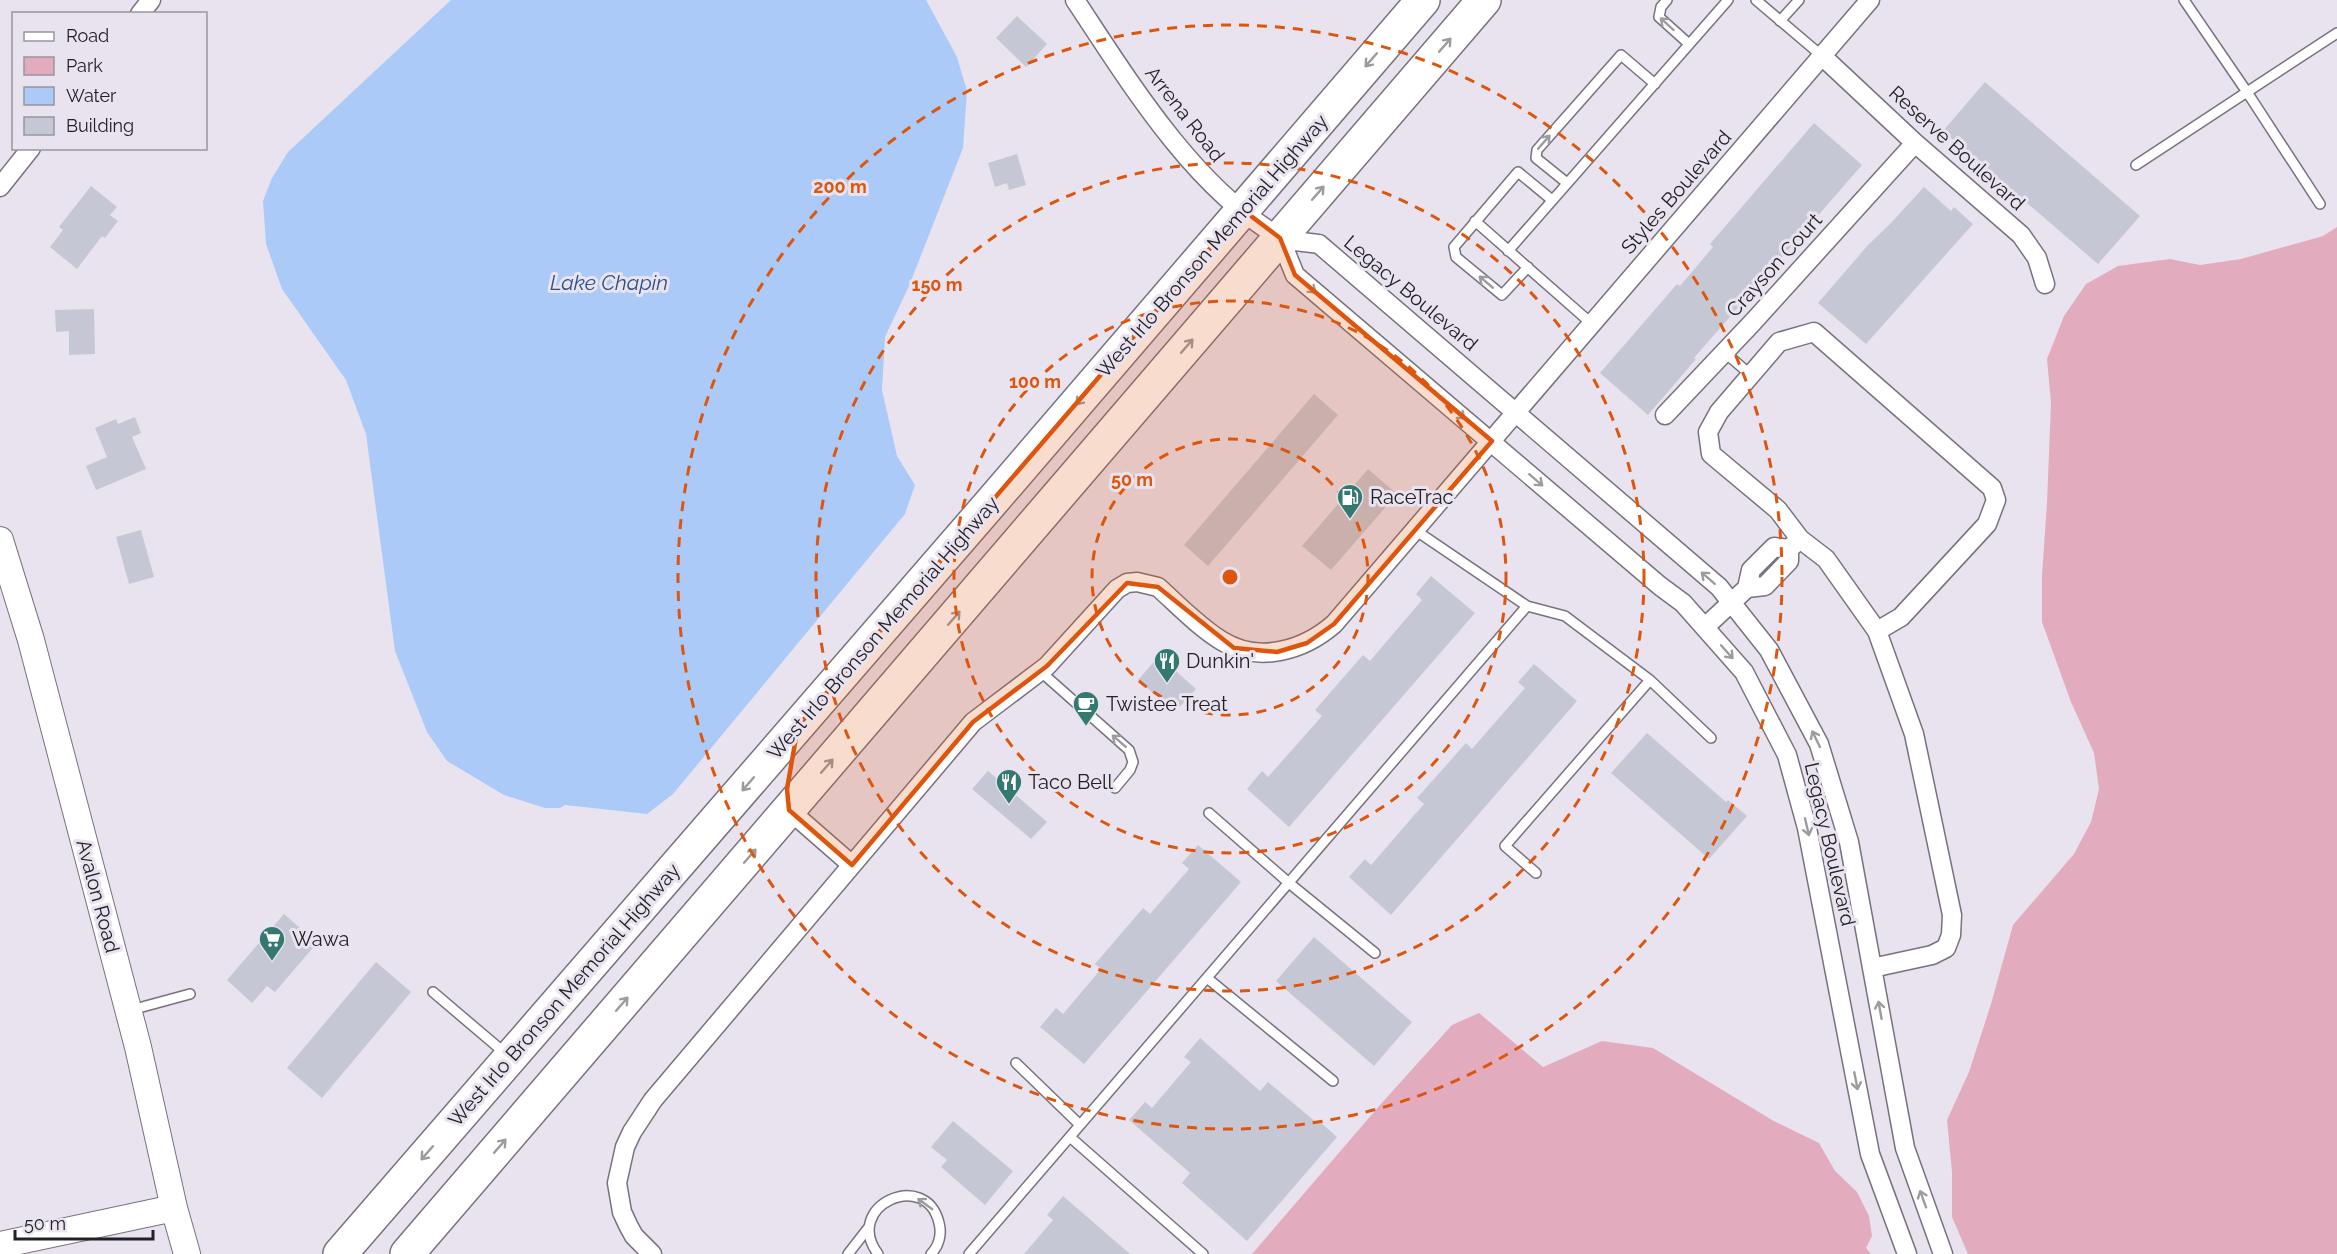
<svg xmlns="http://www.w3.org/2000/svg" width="2337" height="1254" viewBox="0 0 2337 1254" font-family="Raleway,sans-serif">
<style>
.green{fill:#e3acbe}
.water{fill:#accaf7}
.building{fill:#c6c7d4}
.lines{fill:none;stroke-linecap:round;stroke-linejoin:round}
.lane-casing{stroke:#78727e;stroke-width:12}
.street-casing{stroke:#78727e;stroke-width:21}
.secondary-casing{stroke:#78727e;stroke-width:28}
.highway-casing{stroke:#78727e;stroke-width:36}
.lane{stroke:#fff;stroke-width:9}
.street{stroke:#fff;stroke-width:18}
.secondary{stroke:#fff;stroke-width:26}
.highway{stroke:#fff;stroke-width:33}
.oneway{stroke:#9c9b9d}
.marked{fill:#de560d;fill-opacity:0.2;stroke:#de560d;stroke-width:4.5;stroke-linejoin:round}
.ring{fill:none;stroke:#de560d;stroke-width:3;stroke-dasharray:10 8}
.labels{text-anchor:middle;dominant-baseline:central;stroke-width:6;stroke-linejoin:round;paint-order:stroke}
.street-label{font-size:20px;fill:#222025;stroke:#e9e3ef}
.poi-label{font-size:20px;fill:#222025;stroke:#e9e3ef;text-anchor:start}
.water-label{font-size:21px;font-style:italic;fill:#2b5189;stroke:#e9e3ef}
.centre{fill:#de560d;stroke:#e9e3ef;stroke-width:3}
.ring-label{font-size:18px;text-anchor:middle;font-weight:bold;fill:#de560d;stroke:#e9e3ef;stroke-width:6;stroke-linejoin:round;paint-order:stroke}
</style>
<rect width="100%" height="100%" fill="#e9e3ef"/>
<path class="green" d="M2337,227V1254H1968L1952,1217V1172L1947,1120L1969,1072L1991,1004L2013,925L2074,854L2091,822L2099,789L2094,753L2071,702L2042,622V575L2047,503L2051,403L2047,359L2064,316L2086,284L2118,266L2170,259L2200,265L2241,259L2323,236Z
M1479,1013L1543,1067L1602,1041L1653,1048L1772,1120L1819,1143L1835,1171L1857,1192L1869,1216L1872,1236L1866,1248L1871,1254H1252L1380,1105L1452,1025Z"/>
<path class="water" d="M451,0H926L957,57L967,91L963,148L909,286L885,337L882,390L897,456L915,485L905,514L673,794L647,814L565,805L560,808H545L504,795L447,761L427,732L395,651L366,434L346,380L282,289L266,244L263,201L272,178L288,152Z"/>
<path class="building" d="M1017,16L1047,44L1026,67L996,38Z
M1985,82L2140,216L2098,264L1943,131Z
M1814,123L1862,165L1694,358L1696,359L1648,415L1600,373L1677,284L1680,286L1713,247L1710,244Z
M1017,154L1026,185L1009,190L1007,183L995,187L988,163Z
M91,186L117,207L110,215L118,221L105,238L102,236L77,269L50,247L63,230L59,227Z
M1924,187L1951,211L1954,207L1973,224L1866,344L1818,303L1868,245L1890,224Z
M94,309L95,354L69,355V331L56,332L55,310Z
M1314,394L1338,415L1208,566L1184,545Z
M135,417L141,433L132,437L146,469L96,490L86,466L107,457L95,428L116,419L118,424Z
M1368,469L1397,494L1331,570L1302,546Z
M141,530L154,577L129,584L116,537Z
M1431,576L1475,613L1289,827L1247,789L1262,771L1268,777L1322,716L1315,710L1363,655L1370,661L1422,600L1416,594Z
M1159,656L1196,689L1175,712L1138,680Z
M1534,664L1577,701L1391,915L1349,877L1365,859L1371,865L1424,804L1417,798L1466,743L1472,749L1525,688L1518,682Z
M1647,733L1726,802L1728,800L1747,816L1709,859L1611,773Z
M988,771L1047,822L1031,839L972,789Z
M1198,845L1241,882L1084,1064L1040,1027L1056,1008L1063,1014L1101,969L1095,964L1143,908L1150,914L1189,869L1182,863Z
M284,914L317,943L275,992L267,986L252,1003L227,980Z
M1314,937L1412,1022L1374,1066L1276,981Z
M376,962L411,992L322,1098L287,1068Z
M1200,1038L1260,1091L1268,1082L1317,1123L1319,1121L1337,1137L1247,1241L1182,1183L1190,1173L1129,1120L1145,1102L1152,1108L1191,1062L1184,1057Z
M953,1121L1013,1171L985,1205L941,1167L947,1160L931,1147Z
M1063,1196L1130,1254H1024L1053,1220L1047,1215Z"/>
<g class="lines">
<g class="lane-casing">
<path id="lane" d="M1667,0L1661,7L1659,17L1689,44
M1756,0L1822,56
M2184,0L2247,92L2337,33
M1780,21L1799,0
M2136,165L2247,92L2320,204
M1567,183L1536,158L1537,150L1621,55L1655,84
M1475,221L1592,324
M1508,251L1728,0
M1528,267L1502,295L1456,257L1454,247L1518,172L1552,200
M1724,352L1751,375
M1415,530L1527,606L1565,616L1650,680L1711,738
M1040,671L1129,750L1133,762L1130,770L1115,788
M1209,813L1289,883L1375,953
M1536,873L1505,846L1650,680
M1207,978L1333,1081
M433,992L506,1054
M131,1010L190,994
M1016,1063L1080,1125
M1070,1137L1203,1254
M848,1254L869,1227
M878,1254C842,1206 926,1168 939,1223C942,1234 939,1246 931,1254
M969,1254L1527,606"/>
</g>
<g class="street-casing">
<path id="street" d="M1075,0C1128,80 1193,187 1278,236C1289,242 1307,242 1319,244L1719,587L1769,650L1819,744L1849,842L1905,1148L1943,1254
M140,14L151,0
M1822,56L1915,143L2021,235L2037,258L2045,284
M0,187L31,148
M1280,238L1295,275L1660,586L1683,603L1744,672L1787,755L1807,828L1870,1154L1907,1254
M1665,415L1753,322L1915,143
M1800,539L1778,510L1711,454L1708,432L1719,412L1779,342L1814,332L1992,488L1996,500L1987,524L1901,617L1877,631
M1789,549L1800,539L1826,559L1877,631L1914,734L1952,915L1951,935L1946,948L1932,955L1872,968
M1705,627L1747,588L1751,570L1774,547L1789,549V561L1765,586L1747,588
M789,810L852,865
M652,1254L634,1236L628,1225L622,1212L617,1183L625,1147L632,1132L653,1100L973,722L1047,666L1117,589L1127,583L1137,582L1158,587C1178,605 1199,627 1222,641C1259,664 1304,650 1334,624L1870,0"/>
</g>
<g class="secondary-casing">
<path id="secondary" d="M0,540L31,640L138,1047L174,1208L187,1254
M0,1245L174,1208"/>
</g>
<g class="highway-casing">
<path id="highway" d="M340,1254L989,505L1423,0
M407,1254L1484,0"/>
</g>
<use href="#lane" class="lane"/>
<use href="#street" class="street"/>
<use href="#secondary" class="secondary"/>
<use href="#highway" class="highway"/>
</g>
<defs><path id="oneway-shaft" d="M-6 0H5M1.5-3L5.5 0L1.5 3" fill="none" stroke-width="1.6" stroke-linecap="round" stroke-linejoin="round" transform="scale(1.5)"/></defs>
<g class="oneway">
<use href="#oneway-shaft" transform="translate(1667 24) rotate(-138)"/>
<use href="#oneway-shaft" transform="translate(1445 45) rotate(-49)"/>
<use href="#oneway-shaft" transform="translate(1371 60) rotate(131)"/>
<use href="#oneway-shaft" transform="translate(1544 142) rotate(-49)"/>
<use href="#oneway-shaft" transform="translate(1318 193) rotate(-49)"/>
<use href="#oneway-shaft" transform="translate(1486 282) rotate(-140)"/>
<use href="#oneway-shaft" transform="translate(1309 287) rotate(40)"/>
<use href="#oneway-shaft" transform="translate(1187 346) rotate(-49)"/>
<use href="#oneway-shaft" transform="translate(1082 398) rotate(131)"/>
<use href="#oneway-shaft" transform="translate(1458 413) rotate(40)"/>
<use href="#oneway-shaft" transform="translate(1536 480) rotate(41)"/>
<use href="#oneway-shaft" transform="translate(1708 578) rotate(-139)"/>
<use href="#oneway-shaft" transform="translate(954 618) rotate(-49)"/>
<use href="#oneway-shaft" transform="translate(1727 652) rotate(48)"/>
<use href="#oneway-shaft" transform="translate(1816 739) rotate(-116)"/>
<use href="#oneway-shaft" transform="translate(1119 741) rotate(-139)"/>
<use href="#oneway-shaft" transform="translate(827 766) rotate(-49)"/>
<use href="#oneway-shaft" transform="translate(748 784) rotate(131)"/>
<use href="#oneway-shaft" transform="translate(1807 827) rotate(77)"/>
<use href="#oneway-shaft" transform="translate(750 856) rotate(-49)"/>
<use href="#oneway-shaft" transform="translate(622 1004) rotate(-49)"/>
<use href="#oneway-shaft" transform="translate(1880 1010) rotate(-100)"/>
<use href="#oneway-shaft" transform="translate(1856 1081) rotate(79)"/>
<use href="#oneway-shaft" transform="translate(500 1146) rotate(-49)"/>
<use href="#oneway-shaft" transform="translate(427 1153) rotate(131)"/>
<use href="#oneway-shaft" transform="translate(1923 1199) rotate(-110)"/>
<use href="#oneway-shaft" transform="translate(925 1204) rotate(-144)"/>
</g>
<path class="marked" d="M1243,210L1280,238L1295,275L1492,441L1334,624L1307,643L1277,652L1234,648L1158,587L1127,583L1047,666L973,722L852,865L789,810L787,789L798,726Z"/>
<g class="ring">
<circle cx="1230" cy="577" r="138"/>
<circle cx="1230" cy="577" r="276"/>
<circle cx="1230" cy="577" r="414"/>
<circle cx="1230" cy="577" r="552"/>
</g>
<defs>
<g id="fuel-pin" transform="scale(1.35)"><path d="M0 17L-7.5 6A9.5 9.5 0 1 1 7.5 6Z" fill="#337970" stroke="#e9e3ef"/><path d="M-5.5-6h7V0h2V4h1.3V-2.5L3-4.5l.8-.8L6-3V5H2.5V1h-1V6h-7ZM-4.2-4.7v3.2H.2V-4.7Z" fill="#fff"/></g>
<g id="restaurant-pin" transform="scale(1.35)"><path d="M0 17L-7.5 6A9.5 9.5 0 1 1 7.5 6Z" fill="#337970" stroke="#e9e3ef"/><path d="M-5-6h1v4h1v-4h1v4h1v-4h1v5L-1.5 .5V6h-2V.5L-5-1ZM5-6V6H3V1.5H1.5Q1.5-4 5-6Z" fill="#fff"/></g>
<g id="cafe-pin" transform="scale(1.35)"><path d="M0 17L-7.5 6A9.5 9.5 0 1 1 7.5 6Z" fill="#337970" stroke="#e9e3ef"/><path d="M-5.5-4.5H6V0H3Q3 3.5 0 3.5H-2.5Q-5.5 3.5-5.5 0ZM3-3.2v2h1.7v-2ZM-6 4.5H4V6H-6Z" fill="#fff"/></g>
<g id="supermarket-pin" transform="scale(1.35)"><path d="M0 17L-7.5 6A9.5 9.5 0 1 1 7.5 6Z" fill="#337970" stroke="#e9e3ef"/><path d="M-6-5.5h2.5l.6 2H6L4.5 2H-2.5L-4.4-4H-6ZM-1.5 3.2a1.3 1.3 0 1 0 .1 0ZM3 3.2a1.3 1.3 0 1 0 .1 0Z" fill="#fff"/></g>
</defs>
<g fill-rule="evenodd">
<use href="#fuel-pin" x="1350" y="497"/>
<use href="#restaurant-pin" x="1167" y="661"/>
<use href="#cafe-pin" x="1086" y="704"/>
<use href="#restaurant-pin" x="1009" y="782"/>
<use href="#supermarket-pin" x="272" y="939"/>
</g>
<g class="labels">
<g class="street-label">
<text transform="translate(1185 114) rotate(52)">Arrena Road</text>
<text transform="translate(1957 148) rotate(42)">Reserve Boulevard</text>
<text transform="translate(1676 192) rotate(-49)">Styles Boulevard</text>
<text transform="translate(1212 246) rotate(-49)">West Irlo Bronson Memorial Highway</text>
<text transform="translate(1774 265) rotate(-48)">Crayson Court</text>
<text transform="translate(1411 293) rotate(40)">Legacy Boulevard</text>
<text transform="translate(883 628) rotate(-49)">West Irlo Bronson Memorial Highway</text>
<text transform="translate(1830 844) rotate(77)">Legacy Boulevard</text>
<text transform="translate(98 896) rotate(75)">Avalon Road</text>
<text transform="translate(564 995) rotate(-49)">West Irlo Bronson Memorial Highway</text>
</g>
<g class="poi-label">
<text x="1370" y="497">RaceTrac</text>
<text x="1186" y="661">Dunkin'</text>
<text x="1106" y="704">Twistee Treat</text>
<text x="1028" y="782">Taco Bell</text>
<text x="292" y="939">Wawa</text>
</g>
<g class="water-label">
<text x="609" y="282">Lake Chapin</text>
</g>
</g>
<circle cx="1230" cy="577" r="9" class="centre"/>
<g class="ring-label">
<text x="840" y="193">200 m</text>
<text x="937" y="291">150 m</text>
<text x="1035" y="388">100 m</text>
<text x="1132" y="486">50 m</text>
</g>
<rect x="12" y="12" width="195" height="138" fill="#e9e3ef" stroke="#99959e" stroke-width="1.5"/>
<rect x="24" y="32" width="30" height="9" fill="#ffffff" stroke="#99959e" stroke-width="1.5"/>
<text x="66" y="42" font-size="18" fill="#222025">Road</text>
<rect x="24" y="57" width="30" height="18" fill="#e3acbe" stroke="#99959e" stroke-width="1.5"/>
<text x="66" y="72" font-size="18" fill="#222025">Park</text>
<rect x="24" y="87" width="30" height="18" fill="#accaf7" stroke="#99959e" stroke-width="1.5"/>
<text x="66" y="102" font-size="18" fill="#222025">Water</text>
<rect x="24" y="117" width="30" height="18" fill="#c6c7d4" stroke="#99959e" stroke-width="1.5"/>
<text x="66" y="132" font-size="18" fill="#222025">Building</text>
<path d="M15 1230v9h138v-9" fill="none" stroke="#222025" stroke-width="3"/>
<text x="24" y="1230" font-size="18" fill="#222025" stroke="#e9e3ef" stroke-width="4.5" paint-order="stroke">50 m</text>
</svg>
